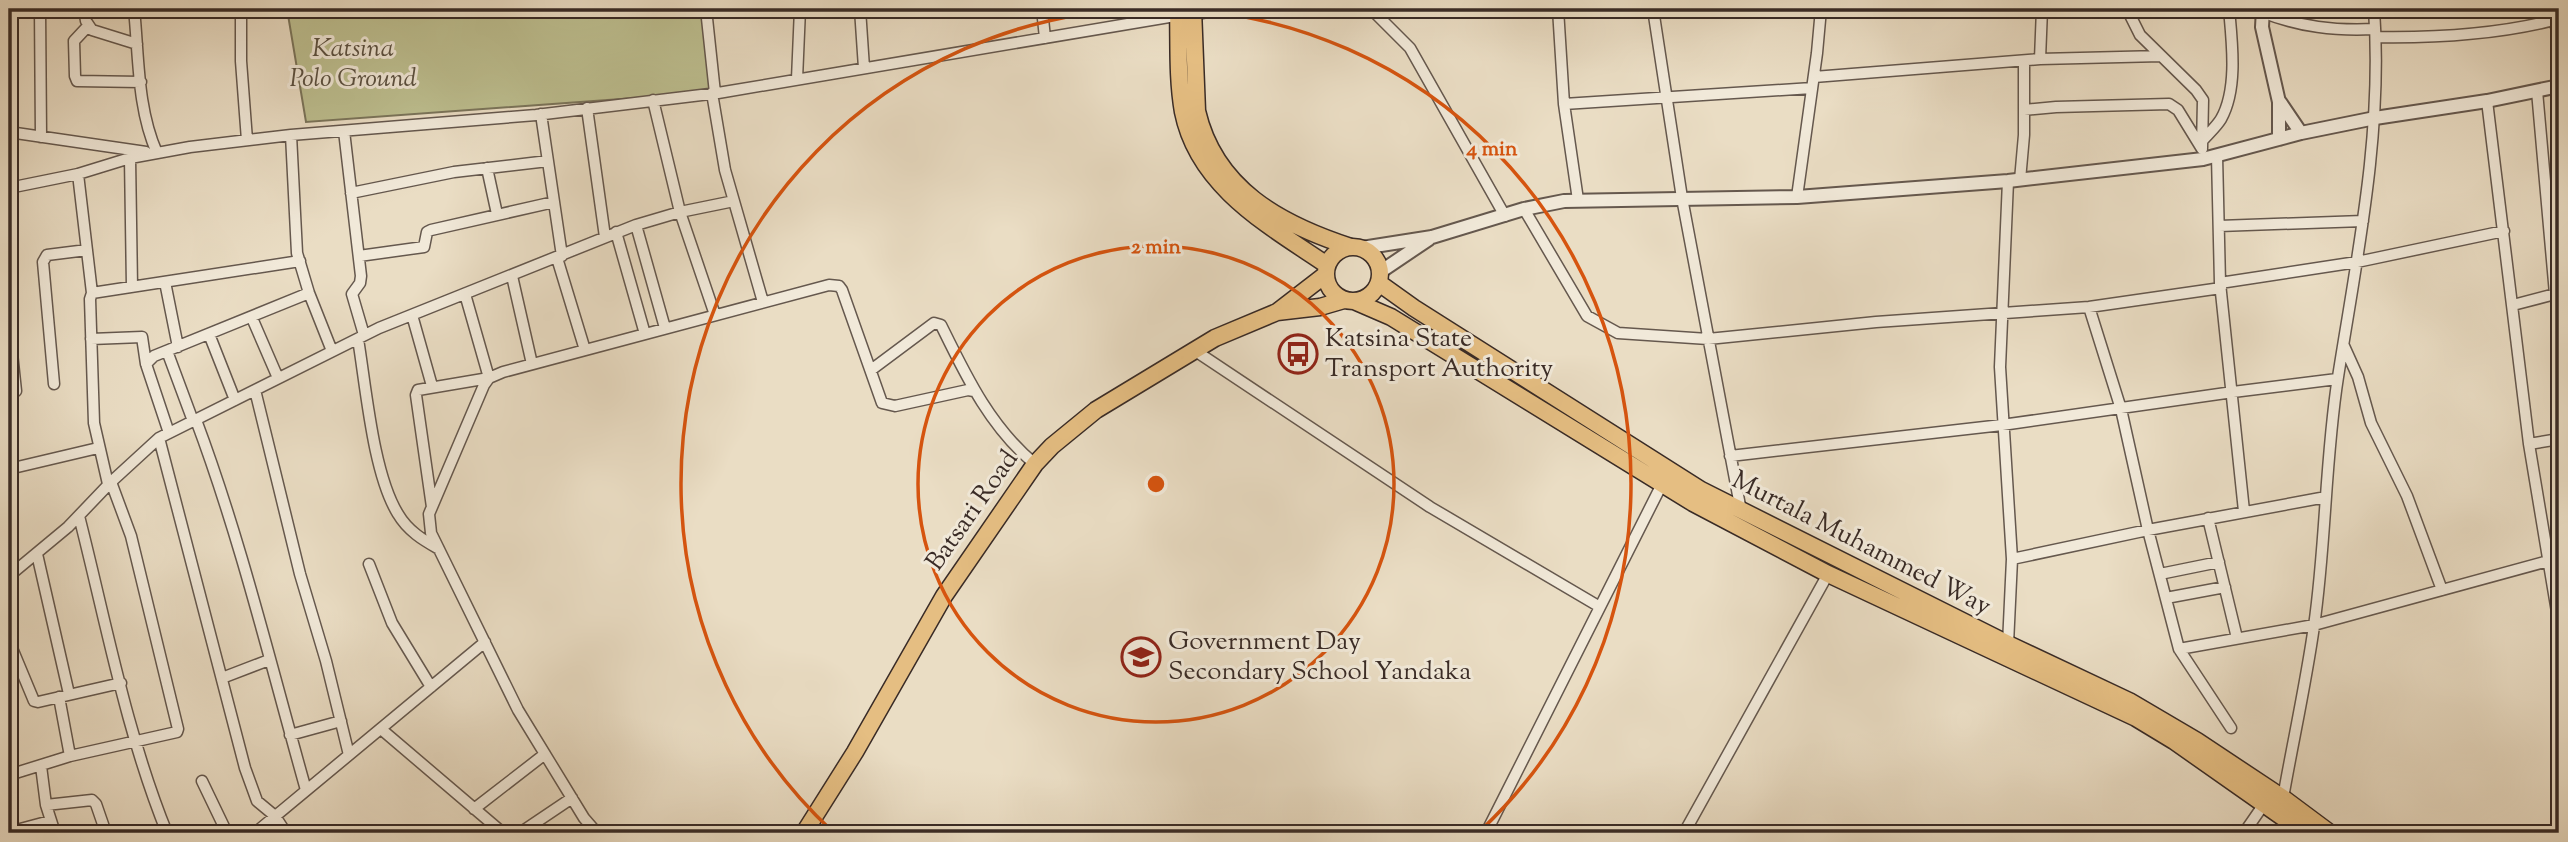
<svg xmlns="http://www.w3.org/2000/svg" width="2568" height="842" viewBox="0 0 2568 842" font-family="'Sorts Mill Goudy',serif">
<style>
.green{fill:#bdbf90;stroke:#7b755b;stroke-width:2}
.lines{fill:none;stroke-linecap:round;stroke-linejoin:round}
.minor-casing{stroke:#65584e;stroke-width:13}
.tertiary-casing{stroke:#65584e;stroke-width:16}
.primary-casing{stroke:#392b26;stroke-width:19}
.minor{stroke:#f1e9d9;stroke-width:10}
.tertiary{stroke:#f1e9d9;stroke-width:12}
.primary{stroke:#e5be82;stroke-width:16}
.ring{fill:none;stroke:#d6540f;stroke-width:3.5}
.labels{text-anchor:middle;dominant-baseline:central;stroke-width:6;stroke-linejoin:round;paint-order:stroke}
.park-label{font-size:26px;font-style:italic;fill:#5a5040;stroke:#f1e9d9}
.poi-label{font-size:26px;fill:#392b26;stroke:#f1e9d9;text-anchor:start}
.street-label{font-size:26px;fill:#392b26;stroke:#f1e9d9}
.centre{fill:#d6540f;stroke:#f1e9d9;stroke-width:3.5}
.ring-label{font-size:21px;text-anchor:middle;font-weight:bold;fill:#d6540f;stroke:#f1e9d9;stroke-width:6;stroke-linejoin:round;paint-order:stroke}
</style>
<rect width="100%" height="100%" fill="#eaddc4"/>
<filter id="stains"><feTurbulence type="fractalNoise" baseFrequency=".00286" numOctaves="4"/><feColorMatrix values="0 0 0 0 .2 0 0 0 0 .09 0 0 0 0 .02 0 0 0 .5 -.17"/></filter>
<radialGradient id="worn" r=".72"><stop offset=".6" stop-color="#630" stop-opacity="0"/><stop offset="1" stop-color="#630" stop-opacity=".3"/></radialGradient>
<path class="green" d="M287,9H708L717,92L306,122Z"/>
<g class="lines">
<g class="minor-casing">
<path id="minor" d="M40,9L41,137
M84,9L86,21L92,30L137,44
M134,9C139,57 137,108 157,153
M241,9V61L247,140
M706,9L715,93
M860,9L864,68
M1042,9L1045,38
M1371,9L1410,48L1505,216
M1558,9L1564,104L1578,200
M1653,9L1682,198L1741,511
M2127,9L2140,35L2196,90L2203,100L2202,148
M2548,9L2559,33
M2262,12C2300,27 2335,31 2375,29
M88,26L74,41L75,76L77,81L141,82
M2376,37C2436,38 2495,35 2554,20
M2040,59L2042,9
M1814,77L2040,59L2161,56
M797,79L800,9
M2537,91L2555,294
M712,93L725,170L763,302
M653,100L680,212L715,315
M2487,101L2529,444L2559,624
M1564,104L1812,88
M587,108L605,237
M2024,110L2056,107L2169,104L2178,110L2202,149
M541,114L562,256
M344,131L361,276L360,283L352,294L364,335
M9,132L146,152
M291,135L297,253L309,293L332,351
M2203,140C2209,133 2216,127 2221,119C2238,89 2232,42 2229,9
M2217,156L2220,283L2244,511
M130,158L132,287
M487,168L497,214
M78,174L92,293L90,299L94,423L108,484
M2020,180L2024,135V61
M9,188L78,174L130,158L190,147L291,135L536,115L718,93L1181,15
M351,193L454,172L548,161
M1797,197L1817,53L1821,9
M1524,209L1587,316L1618,333L1708,339L1876,322L2089,307L2221,288
M636,225L665,328
M2219,226L2363,221
M616,232L645,334
M359,256L424,247L427,232L431,230L554,202
M557,258L585,350
M512,276L532,364
M165,282L178,347
M2220,283L2357,262L2504,231
M92,293L300,261
M465,294L489,378
M2513,305L2559,293
M2089,307L2121,409L2148,530L2179,649L2231,728
M412,315L432,386
M252,318L278,378
M9,325L16,391
M209,334L235,400
M91,339L142,337L146,364L169,433
M358,339C366,387 373,474 398,514C408,531 423,540 439,549
M2344,346L2358,377L2371,423L2407,496L2442,590
M1194,350L1430,507L1600,607
M167,351L193,421
M146,364L154,356L309,293
M871,370L934,323L941,325C966,376 990,427 1035,464
M489,378L484,385L429,514L431,533L518,710L584,818L597,833
M54,384L43,262L47,255L87,250
M255,390L300,574L326,661L349,755
M196,420C241,540 271,666 306,790
M159,438L245,768L257,801L275,816L286,833
M2529,444L2559,439
M1730,456L2002,425L2233,392L2337,379
M9,469L98,448
M432,507L416,395L418,390L489,378L503,372L829,285L839,286L842,290L882,403L895,406L968,390L974,391
M79,516C106,622 126,732 167,833
M2208,518L2237,638
M37,554L69,694
M2012,559L2148,530L2326,497
M369,564L392,623L431,687
M2160,574L2219,562
M9,576L68,527L111,482L159,438L379,328L636,225L680,212L734,201
M2166,598L2225,587
M9,641L34,701L38,702L121,683
M2008,644L2012,559L2000,367L2008,181
M2179,649L2314,625L2559,558
M222,678L269,660
M59,697L70,756
M381,729L503,833
M290,735L341,721
M9,757L13,774
M41,766L46,805L55,833
M9,775L70,756L177,732L178,729L131,536L111,482
M202,781L227,833
M2283,798C2293,741 2306,683 2314,626C2326,544 2325,459 2338,377C2357,256 2383,133 2374,9
M46,805L92,800L96,804L106,833
M474,809L545,754
M9,832L50,821
M255,833L485,642
M520,833L572,798
M1486,833L1662,484
M1684,833L1828,574
M2244,833L2264,804"/>
</g>
<g class="tertiary-casing">
<path id="tertiary" d="M2263,9L2262,27L2279,102V139
M1193,13L1216,9
M2280,102L2301,133
M1362,248L1432,237L1524,209L1564,201L1797,197L2008,181L2203,159L2301,133L2375,118L2487,101L2559,86
M1380,272L1429,239"/>
</g>
<g class="primary-casing">
<path id="primary" d="M1178,9C1179,42 1177,78 1183,112C1198,187 1268,225 1327,265
M1193,9L1197,111C1215,189 1280,224 1351,247
M1326 274a27 27 0 1 1 54 0a27 27 0 1 1-54 0Z
M1379,283L1414,308L1701,490L2008,644L2129,701L2197,741L2283,798L2330,833
M1354,301L1391,317L1693,503L1828,574L2136,718L2174,741L2305,833
M1277,312L1320,307L1344,300
M804,833L855,752L944,596L1035,464L1052,446L1096,410L1215,338L1277,312L1325,275"/>
</g>
<use href="#minor" class="minor"/>
<use href="#tertiary" class="tertiary"/>
<use href="#primary" class="primary"/>
</g>
<g class="ring">
<circle cx="1156" cy="484" r="238"/>
<path d="M832 831A475 475 0 1 1 1480 831"/>
</g>
<defs>
<g id="bus-ring" transform="scale(2.0125)"><circle r="9.5" fill="#f1e9d9" stroke="#8f2418" stroke-width="1.5"/><path d="M-5-6H5V4H4V6H2V4H-2V6H-4V4H-5ZM-3.5-4V0h7V-4ZM-3.5 1.2v1.5H-2V1.2ZM2 1.2v1.5H3.5V1.2Z" fill="#8f2418"/></g>
<g id="school-ring" transform="scale(2.0125)"><circle r="9.5" fill="#f1e9d9" stroke="#8f2418" stroke-width="1.5"/><path d="M0-5L7-2L0 1L-7-2ZM-4 1L0 2.5L4 1V4Q0 6-4 4Z" fill="#8f2418"/></g>
</defs>
<g fill-rule="evenodd">
<use href="#bus-ring" x="1298" y="354"/>
<use href="#school-ring" x="1141" y="657"/>
</g>
<g class="labels">
<g class="park-label">
<text x="353" y="49">Katsina<tspan x="353" dy="30">Polo Ground</tspan></text>
</g>
<g class="poi-label">
<text x="1325" y="339">Katsina State<tspan x="1325" dy="30">Transport Authority</tspan></text>
<text x="1168" y="642">Government Day<tspan x="1168" dy="30">Secondary School Yandaka</tspan></text>
</g>
<g class="street-label">
<text transform="translate(973 511) rotate(-55)">Batsari Road</text>
<text transform="translate(1861 544) rotate(27)">Murtala Muhammed Way</text>
</g>
</g>
<circle cx="1156" cy="484" r="10" class="centre"/>
<g class="ring-label">
<text x="1492" y="155">4 min</text>
<text x="1156" y="253">2 min</text>
</g>
<rect width="2568" height="842" fill="none" stroke="#eaddc4" stroke-width="35"/>
<rect x="10" y="10" width="2547" height="821" fill="none" stroke="#392b26" stroke-width="3.5"/>
<rect x="18" y="18" width="2533" height="807" fill="none" stroke="#392b26" stroke-width="2"/>
<rect width="100%" height="100%" filter="url(#stains)"/>
<rect width="100%" height="100%" fill="url(#worn)"/>
</svg>
